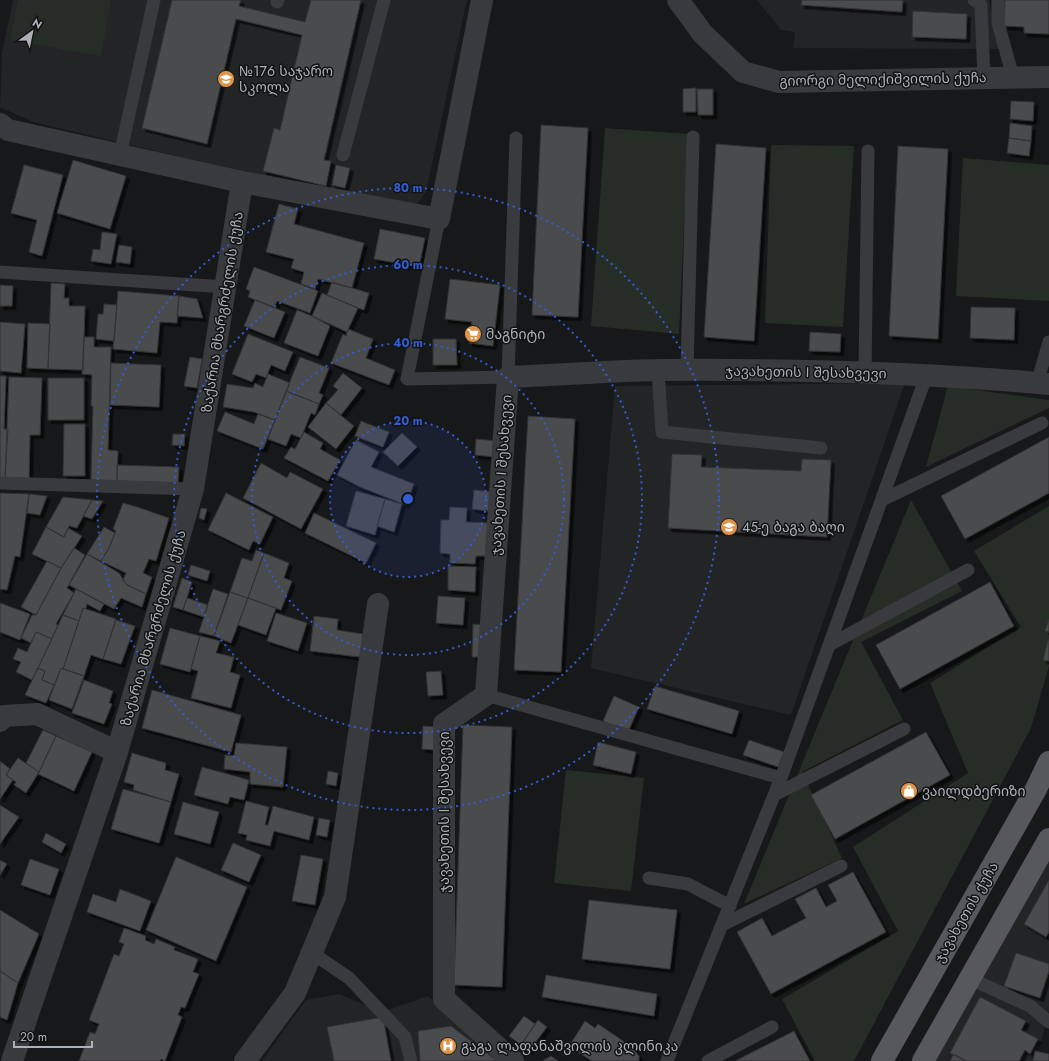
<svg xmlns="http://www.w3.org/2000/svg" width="1049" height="1061" viewBox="0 0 1049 1061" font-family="Jost,'Noto Sans Georgian',sans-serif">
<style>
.built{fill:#232426}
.green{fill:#262d26}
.building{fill:#494b4e;stroke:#323235;filter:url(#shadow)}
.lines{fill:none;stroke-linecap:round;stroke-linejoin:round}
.lane{stroke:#393a3e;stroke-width:13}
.street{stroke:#393a3e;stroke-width:22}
.primary{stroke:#55585c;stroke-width:22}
.ring{fill:none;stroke:#325dd3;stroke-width:2;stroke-dasharray:2 4}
.labels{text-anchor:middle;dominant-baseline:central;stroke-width:3;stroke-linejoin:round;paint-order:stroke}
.poi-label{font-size:14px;fill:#abb1b7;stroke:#121314;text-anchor:start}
.street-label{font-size:14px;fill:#abb1b7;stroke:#121314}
.centre{fill:#325dd3;stroke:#121314;stroke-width:2}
.ring-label{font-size:12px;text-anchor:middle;font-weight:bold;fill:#325dd3;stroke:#121314;stroke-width:3;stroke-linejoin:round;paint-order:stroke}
</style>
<defs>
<filter id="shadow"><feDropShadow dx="3.5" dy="3.5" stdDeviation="0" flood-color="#0009"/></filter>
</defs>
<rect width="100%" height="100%" fill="#171819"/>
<path class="built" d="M13,0H467L426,192L416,205L240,171L33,122L0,107L2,53Z
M757,0H989L999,49L793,48L795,32L781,30Z
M905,383L791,715L591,668L615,386Z
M1049,859V1011L1036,1061H935Z
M339,994L382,1012L428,996L501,1061H262L306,1000Z"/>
<path class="green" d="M18,0H111L101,56L10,40Z
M605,128L688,134L679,334L591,326Z
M771,145L854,146L843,327L765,323Z
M963,158L1049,165V301L956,296Z
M948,386L1049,400V408L926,467Z
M911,500L962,591L861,642L903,720L802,772L842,858L744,904Z
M1049,506V666L1031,728L854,1061H815L782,999L898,931L853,847L968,773L930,683L1021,627L974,551Z
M566,770L644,778L631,891L554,883Z"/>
<path class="building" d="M172,0H241L239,6L305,22L311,0H361L324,160L331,161L326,186L263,171L274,128L280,130L302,35L236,19L207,144L142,128Z
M802,0H903L902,12L801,5Z
M1005,0H1049V34L1024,33V27L1004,26Z
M913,11L967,14L966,39L912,37Z
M696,88V112H683V89Z
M697,89H713V115H698Z
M1011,101L1034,102L1033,121L1010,119Z
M1010,123L1032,126L1031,141L1009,138Z
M541,125L588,128L578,317L532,315Z
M1009,138L1031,141L1029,156L1007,153Z
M716,144L766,148L754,341L704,337Z
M898,146L948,149L938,339L889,336Z
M73,160L126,176L110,229L57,213Z
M24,165L63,175L42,256L29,252L37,220L11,213Z
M336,165L350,168L345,188L332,185Z
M279,204L298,209L294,224L364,243L352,288L318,279L315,289L301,284L304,272L291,268L294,259L266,252Z
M380,229L425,238L419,267L374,259Z
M102,232L117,234L111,264L91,261L93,249L100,250Z
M119,245L132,247L130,264L116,262Z
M254,267L318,291L310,313L277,301L274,307L248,297L250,291L246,289Z
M450,279L500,285L493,346L469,343L472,322L445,319Z
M332,282L369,293L364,310L358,308L327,295Z
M51,283L65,284L64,298H69V306H85L83,370L48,369Z
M0,285L13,286L12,306H0Z
M118,291L179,296L177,323L160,322L157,353L113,349Z
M322,293L358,308L347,332L312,316Z
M179,296L197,299L203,318L177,316Z
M255,300L285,312L274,338L244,326Z
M104,304L117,305L114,341L96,339L98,314H103Z
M971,307L1015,308L1014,340L970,338Z
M297,310L312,316L330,326L318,356L284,343Z
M0,322L25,324L21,373L0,371Z
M28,323L50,324L48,369L27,368Z
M348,329L373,339L366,358L395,370L389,385L331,363L343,334L346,336Z
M810,332L841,334L840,352L809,351Z
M248,334L293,352L285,371L271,365L266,378L256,374L252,382L232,374Z
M84,337H94V347H111L108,450L118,451L117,481L91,480L93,406H91L92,375L82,374Z
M433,339H456L457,365H433Z
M190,357L202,359L197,388L184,386Z
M300,357L329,368L319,393L323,395L319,404L286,391Z
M111,363L161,365L159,407L110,405Z
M343,373L362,388L341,415L326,403L338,390L333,386Z
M268,374L290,383L275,420L254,412L223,407L227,384L253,388L255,383L263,387Z
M0,376H6L4,429H8L5,478H0Z
M9,377L42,378L40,435H30L29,479L5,478Z
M48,378H84V420H48Z
M286,391L319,404L315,415L311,413L301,438L291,434L286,446L268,439Z
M326,403L354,426L336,449L308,427Z
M225,412L254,424L258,414L275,420L263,449L217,431Z
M528,416L575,419L561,672L514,670Z
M361,421L389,432L383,447L355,436Z
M64,424H85V476H63Z
M304,432L323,443L320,449L340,460L328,481L284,458L291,447L295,449Z
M402,433L417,447L398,466L383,452Z
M173,434H185L184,446L172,445Z
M1049,437V493L965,539L941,496Z
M476,439L498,441L497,457L475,455Z
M356,440L379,452L371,467L414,484L406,505L360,487L337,475Z
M672,454L702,455L701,467L801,471L802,459L831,460L827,537L668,528Z
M261,463L287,478L290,472L323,489L301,529L243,498Z
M117,465L179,467L178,483L117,481Z
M474,490L491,492L489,511L472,509Z
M356,491L385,499L375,535L346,526Z
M0,493L29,494L20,557L15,556L7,590L0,589Z
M226,493L273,517L260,544L253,541L249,550L208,530Z
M29,494L47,496L40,515L27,513Z
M63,497L92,500L77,528L69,526L64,537L46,527Z
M385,499L402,504L394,532L377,526Z
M92,500L103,501L92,519L83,516Z
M123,503L137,507L169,518L156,561L149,559L143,573L152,577L146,594L127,585L123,580L126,573L101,561L109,548L116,531L113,529Z
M450,507L467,508L466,522L491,523L489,556H476L475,564L450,563V554L440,553L441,520H449Z
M201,508L207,509L204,520L199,518Z
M314,513L376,543L366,563L305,533Z
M46,527L64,537L68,528L82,536L61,568L32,554Z
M104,527L115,533L109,548L101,561L87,554Z
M74,548L85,555L67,588L74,593L56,624L58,625L52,639L36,632L31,643L21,638L32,615H36L61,568Z
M256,550L264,553L248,598L230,592L242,558L252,561Z
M264,553L289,563L284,578L292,581L281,610L248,598Z
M87,554L119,573L127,585L146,594L142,607L121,598L114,609L69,585Z
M47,561L61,568L36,615L21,607Z
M191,565L210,571L207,581L188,575Z
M448,566L476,567L475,592L448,590Z
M182,578L192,582L183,610L173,607Z
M990,582L1014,626L900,689L876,645Z
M76,589L104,604L100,611L87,604L86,609L83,608L79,621L63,615Z
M213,589L228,594L214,636L199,632Z
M230,592L248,598L231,643L214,636Z
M438,596L465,598L463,625L436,623Z
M187,598L208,605L204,617L183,610Z
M248,598L276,608L266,635L238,625Z
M0,603L30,614L20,640L0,632Z
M83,608L116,619L103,659L91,655L84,676L63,669Z
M276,613L307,623L298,651L267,641Z
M63,615L79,621L63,669L61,668L54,685L42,680L45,671L38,668Z
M314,616L338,619L337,630L363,634L360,657L310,651Z
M1049,619V632L1045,631Z
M116,620L135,626L121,664L103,659Z
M473,624L485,625V657H472Z
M170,628L200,636L190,672L160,664Z
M36,632L52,639L32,680L16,672L21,662L13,659L18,648L27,652Z
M200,636L220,641L216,653L234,657L230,672L240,675L231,708L191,698L198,671L191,669Z
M1048,640H1049V661L1043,660Z
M38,668L45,671L42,680L54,685L46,703L25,695Z
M61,668L84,676L72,709L49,700Z
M441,671L443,695L428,696L426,672Z
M84,680L113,691L109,703L112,704L104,724L72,713Z
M655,686L739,711L732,734L647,709Z
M152,690L241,715L231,752L142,728Z
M614,696L639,707L628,732L603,721Z
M463,725L512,727L502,987L454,985Z
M423,726L437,727L435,750L422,749Z
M43,730L56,736L39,772L26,763Z
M926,732L950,775L835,839L811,795Z
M56,736L92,752L74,791L38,774Z
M749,740L784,752L778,767L743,755Z
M598,742L636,752L631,774L593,765Z
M236,743L287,747L283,787L250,784V772L224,769L225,755L234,756Z
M132,753L166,763L165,770L179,774L171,802L133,790L134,785L124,782Z
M18,758L39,772L26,793L14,785L16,782L6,775Z
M0,761L10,769L6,775L13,780L0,799Z
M202,767L249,780L244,800L230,797L228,804L194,795Z
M328,771L338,773L336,786L326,784Z
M123,789L171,802L159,843L111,829Z
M246,801L269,807L265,825H268L273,806L314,817L309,840L274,831L270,846L246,840L247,835L238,833Z
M183,802L219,812L210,844L174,834Z
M0,805L19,817L0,844Z
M319,818L330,820L327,837L316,835Z
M46,833L66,844L61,853L42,842Z
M233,843L261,855L249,882L221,870Z
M301,855L323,859L315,905L292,901Z
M176,857L247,887L216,961L146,930Z
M30,859L59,869L50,895L21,885Z
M0,860L7,864L0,875Z
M853,872L886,932L771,994L737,932L762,918L772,936L806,918L795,899L816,888L826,907L837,901L828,885Z
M1049,880V932L1046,937L1024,924Z
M120,889L151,901L140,931L87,912L93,894L116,902Z
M589,900L677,910L670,969L582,959Z
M0,910L39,934L18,983L0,971Z
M124,928L146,936L145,940L154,944L156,939L175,947L174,950L198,959L193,972L199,974L185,1008L181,1007L178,1015L182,1017L165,1061L161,1059L160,1061H79L90,1032L95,1034L99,1024L89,1020L114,954L119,956L124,944L119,942Z
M1016,953L1049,964V971L1040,998L1004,986Z
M0,971L18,983L7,1020L0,1017Z
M546,975L657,994L654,1016L542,997Z
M980,997L1026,1021L1021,1030L1038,1039L1030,1054L1025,1050L1019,1061H966L950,1053Z
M524,1016L535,1024L521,1045L509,1036Z
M383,1017L391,1061H334L327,1027Z
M538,1020L547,1027L529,1051L521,1045Z
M585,1021L595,1028L598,1024L635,1049L634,1050L639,1056V1061H592L579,1053L581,1049L571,1043Z
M451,1026L497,1061H420L418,1031Z
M794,1031L810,1061H735Z
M1035,1051L1049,1054V1061H1033Z
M954,1054L966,1061H950Z
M551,1056L558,1061H543L544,1060Z"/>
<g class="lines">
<path class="lane" d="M974,0L981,5L984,78
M998,0V23L1013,77
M277,2L278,0
M120,155L154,0
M343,155L384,0
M439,219L407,379L508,377L516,138
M0,272L226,287
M658,370L662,432L821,448
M687,370L693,137
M865,372L868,151
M1037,383L1049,342
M0,483L193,489
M882,500L1042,423
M829,645L968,570
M486,695L781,778
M774,795L904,729
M649,878L688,884L730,906
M722,925L841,866
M312,953L349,978L405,1037L411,1061
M969,978L1030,1006L1049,1022
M667,1061L781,778L927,374
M708,1061L772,1027"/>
<path class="street" d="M678,0L703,34L743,72L779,82L1049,77
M0,124L8,130L242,182L439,219L482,0
M0,721L4,716L37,714L117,752
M12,1061L117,752L193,489L242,182
M245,1061L295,993L335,897L378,604
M513,1061L444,999V724L486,695L508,377C558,375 609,371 659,370C789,369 919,372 1049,384"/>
<path class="primary" d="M882,1061L1036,789L1049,762
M923,1061L1049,839"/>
</g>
<circle cx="408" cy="499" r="78" fill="#325dd3" fill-opacity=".12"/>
<g class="ring">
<circle cx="408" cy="499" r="78"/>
<circle cx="408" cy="499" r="156"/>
<circle cx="408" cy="499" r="234"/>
<circle cx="408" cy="499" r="311"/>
</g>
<defs>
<g id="school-disc" transform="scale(0.9)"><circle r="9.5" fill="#de944b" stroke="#121314"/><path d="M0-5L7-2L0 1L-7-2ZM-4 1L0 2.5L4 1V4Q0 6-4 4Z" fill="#fff"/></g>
<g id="supermarket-disc" transform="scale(0.9)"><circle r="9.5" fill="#de944b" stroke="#121314"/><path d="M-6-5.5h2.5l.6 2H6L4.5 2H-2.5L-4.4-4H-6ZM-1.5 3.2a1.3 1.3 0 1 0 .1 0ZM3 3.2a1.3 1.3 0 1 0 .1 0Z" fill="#fff"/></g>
<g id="shop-disc" transform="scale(0.9)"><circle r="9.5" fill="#de944b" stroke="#121314"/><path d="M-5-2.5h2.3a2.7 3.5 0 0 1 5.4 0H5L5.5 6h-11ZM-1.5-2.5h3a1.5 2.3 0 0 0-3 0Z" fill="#fff"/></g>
<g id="hospital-disc" transform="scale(0.9)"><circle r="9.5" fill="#de944b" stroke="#121314"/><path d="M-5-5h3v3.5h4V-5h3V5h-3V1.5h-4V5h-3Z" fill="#fff"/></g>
</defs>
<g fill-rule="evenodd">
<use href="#school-disc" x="226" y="79"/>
<use href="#supermarket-disc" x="473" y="334"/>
<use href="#school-disc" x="729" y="527"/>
<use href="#shop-disc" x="909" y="791"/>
<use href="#hospital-disc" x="448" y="1046"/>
</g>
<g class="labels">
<g class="poi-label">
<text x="239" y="71">№176 საჯარო<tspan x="239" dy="16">სკოლა</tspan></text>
<text x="486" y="334">მაგნიტი</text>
<text x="742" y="527">45-ე ბაგა ბაღი</text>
<text x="922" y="791">ვაილდბერიზი</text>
<text x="461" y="1046">გაგა ლაფანაშვილის კლინიკა</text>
</g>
<g class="street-label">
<text transform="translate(883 79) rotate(-1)">გიორგი მელიქიშვილის ქუჩა</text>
<text transform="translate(222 312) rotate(-81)">ზაქარია მხარგრძელის ქუჩა</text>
<text transform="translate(806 372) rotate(1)">ჯავახეთის I შესახვევი</text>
<text transform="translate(501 475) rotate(-86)">ჯავახეთის I შესახვევი</text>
<text transform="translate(153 628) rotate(-74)">ზაქარია მხარგრძელის ქუჩა</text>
<text transform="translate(444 812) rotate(-90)">ჯავახეთის I შესახვევი</text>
<text transform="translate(966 912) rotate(-60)">ჯავახეთის ქუჩა</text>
</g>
</g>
<circle cx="408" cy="499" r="6" class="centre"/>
<g class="ring-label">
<text x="408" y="192">80 m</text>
<text x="408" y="269">60 m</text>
<text x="408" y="347">40 m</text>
<text x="408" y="425">20 m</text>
</g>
<g transform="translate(32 32) rotate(33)" stroke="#121314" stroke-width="3" paint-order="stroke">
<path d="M0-3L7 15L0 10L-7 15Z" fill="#abb1b7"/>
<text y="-6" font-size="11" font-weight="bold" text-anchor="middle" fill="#abb1b7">N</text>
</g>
<path d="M14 1041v6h78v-6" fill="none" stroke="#abb1b7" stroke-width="2"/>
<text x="20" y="1041" font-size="12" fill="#abb1b7" stroke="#121314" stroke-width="3" paint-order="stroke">20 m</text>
</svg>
